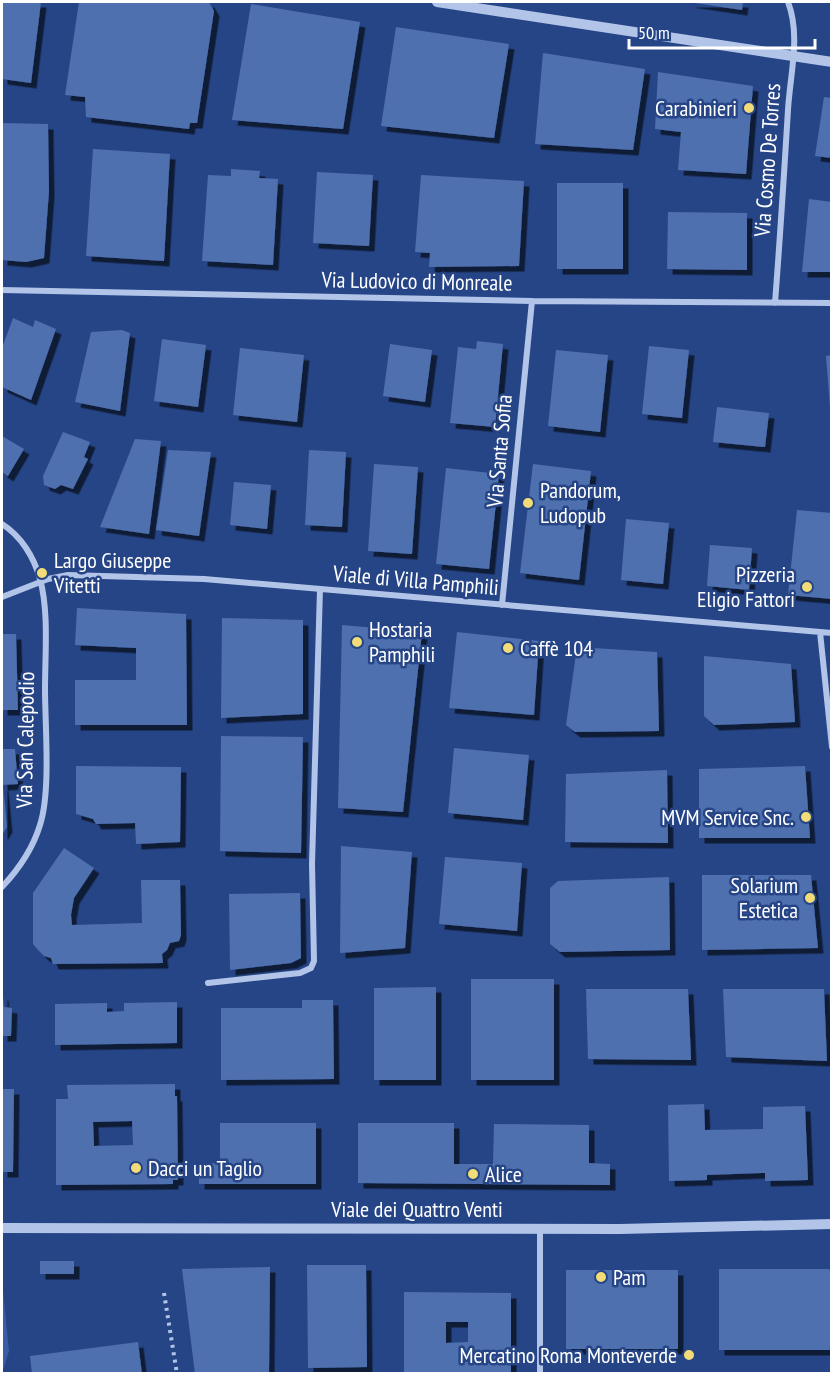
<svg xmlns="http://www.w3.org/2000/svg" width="833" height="1375" viewBox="0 0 833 1375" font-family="'PT Sans Narrow',sans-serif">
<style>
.green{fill:#3b5da3}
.building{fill:#4f6fae;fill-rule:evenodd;filter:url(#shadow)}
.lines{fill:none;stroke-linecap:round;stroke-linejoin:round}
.path{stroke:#b2c4e8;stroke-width:4;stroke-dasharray:3 4.5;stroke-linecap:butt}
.minor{stroke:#b2c4e8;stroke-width:6}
.tertiary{stroke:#b2c4e8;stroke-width:10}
.poi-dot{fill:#f1dc77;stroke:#264587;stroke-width:2}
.labels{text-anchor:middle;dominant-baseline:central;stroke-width:5;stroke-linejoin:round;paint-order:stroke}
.poi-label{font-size:22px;fill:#fff;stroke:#264587;text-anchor:start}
.street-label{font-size:22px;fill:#fff;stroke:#264587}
</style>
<defs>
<filter id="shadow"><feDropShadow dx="5.5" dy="5.5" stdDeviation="0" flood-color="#0009"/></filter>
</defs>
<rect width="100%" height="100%" fill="#264587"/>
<path class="green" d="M2,1281L9,1351L2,1373Z"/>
<path class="building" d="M2,2H41L31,83L2,79Z
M79,2H209L214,11L197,123H190L189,129L86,117L85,97L65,95Z
M688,2H743L742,10Z
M251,4L360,22L343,129L232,120Z
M396,27L509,44L494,138L381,126Z
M543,53L645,69L633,150L535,144Z
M658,72L753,86L746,174L678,170L681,132L655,129Z
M824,97L832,98V158L815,156Z
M2,123L48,124L49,191L44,258L26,262L2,260Z
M93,149L170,154L164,261L86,256Z
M231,169L260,171L259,178L278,179L273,265L202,261L208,175L231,176Z
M317,172L373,175L369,246L313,243Z
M421,175L524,181L519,266L429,267L430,253L415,252Z
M557,183H623V269H557Z
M809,199L832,202V272H802Z
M668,212L747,213V270L667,269Z
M13,318L33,327L35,320L56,329L31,400L2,387V348Z
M122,330L130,333L120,411L75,402L91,332Z
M162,339L206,345L198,407L154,401Z
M477,341L503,344L495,427L450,423L458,347L476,349Z
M390,344L432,350L425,402L383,396Z
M649,346L689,350L682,418L642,414Z
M240,348L304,355L297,422L233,415Z
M556,350L608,355L600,432L548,426Z
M832,355V407H830L826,356Z
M717,407L769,413L765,447L713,442Z
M63,432L90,442L84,457L88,459L73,489L61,485L55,489L44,485L43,476Z
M2,436L24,449L8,476L2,472Z
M135,439L161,441L149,534L100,527Z
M168,450L211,452L199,536L156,530Z
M309,450L346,452L342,527L305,525Z
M374,464L418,467L412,554L368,551Z
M533,464L591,471L579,580L520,573Z
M446,468L499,474L489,569L436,564Z
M234,482L271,485L267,529L230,525Z
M797,510L832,513V599L788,595Z
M626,519L669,523L663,584L621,580Z
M710,545L752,548L749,590L707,586Z
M77,608L186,614L187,725H75V680H136V648L75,645Z
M222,618L303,620V714L221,718Z
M342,625L422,632L403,812L338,808Z
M457,632L539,641L534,715L449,708Z
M2,634H16L18,710H2Z
M577,647L657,652L659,731L575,732L566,725Z
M704,656L791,664L795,722L714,725L704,716Z
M221,736L303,737L301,853L220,851Z
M454,748L529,755L523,820L448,813Z
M2,749H15L18,784L2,785Z
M76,766L181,767L180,842L136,844L135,823L96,824L93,819L76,814Z
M805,766L810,838H699V769Z
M667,770L668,843L565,842L566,774Z
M3,785L7,827L2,835V786Z
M341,846L412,852L405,948L340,953Z
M64,848L94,868L74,898L71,915L72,925L142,923L141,880H180L181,935L179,941L170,943L167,950L162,954L163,963L53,964L51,958L44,956L38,950L33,944V893Z
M445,857L522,863L517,931L439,924Z
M702,875H811L818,948L702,950Z
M669,877L670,950L560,952L550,944V888L558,881Z
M300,893L301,958L291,963L230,970L229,894Z
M471,979H554V1080H471Z
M436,987V1080H374V988Z
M586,989H688L691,1060L588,1059Z
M723,989H824L827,1061L726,1057Z
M2,995H3L4,1007L12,1008L11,1036H2Z
M302,1000H333L334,1079L221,1080V1008H302Z
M177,1002V1043L55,1045V1004L107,1003V1012L124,1011V1003Z
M175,1084V1096H177L178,1180H173V1184L56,1185V1099H68L67,1085ZM132,1121L133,1145L94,1146L93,1122Z
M2,1089H14L13,1172H2Z
M704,1104L705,1130L763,1129V1107L805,1106L808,1180L765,1181V1173H761L707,1175V1180L669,1181L668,1105Z
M220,1123H316V1184H199V1164L220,1163Z
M358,1123H454V1164H493L494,1124L589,1125V1163L610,1164V1185L358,1183Z
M40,1261H74V1274H40Z
M307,1265H366L367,1367L308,1368Z
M270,1267L269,1374H195L182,1269Z
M719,1269H829L832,1272V1350H719Z
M566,1270H678V1349H566Z
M404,1292L511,1293V1373L404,1372ZM446,1322H468V1342L446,1343Z
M138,1342L142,1374H32L30,1356Z"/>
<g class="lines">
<path class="path" d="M164,1293L177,1374"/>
<path class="minor" d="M2,290L532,301L832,303
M775,303C780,239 784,175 788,110C790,74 801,36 788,2
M2,524C21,536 34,557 40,579C49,611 45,655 45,689C45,726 51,791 40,825C33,848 18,870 2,887
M2,597L48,579L68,575L204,579L832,633
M502,605L532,301
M820,632L832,747
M208,983L300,973L311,968L314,961L312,864L320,589
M540,1374V1229"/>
<path class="tertiary" d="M437,2L832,62
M2,1228L620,1229L832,1224"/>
</g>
<g class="poi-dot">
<circle cx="749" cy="108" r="6"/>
<circle cx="528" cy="503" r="6"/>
<circle cx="42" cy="573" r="6"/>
<circle cx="807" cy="587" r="6"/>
<circle cx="357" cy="642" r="6"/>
<circle cx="508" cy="648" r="6"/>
<circle cx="806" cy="817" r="6"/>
<circle cx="810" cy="898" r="6"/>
<circle cx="136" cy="1168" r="6"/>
<circle cx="473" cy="1174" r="6"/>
<circle cx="601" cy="1277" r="6"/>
<circle cx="689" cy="1355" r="6"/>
</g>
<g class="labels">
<g class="poi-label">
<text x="737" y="108" text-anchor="end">Carabinieri</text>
<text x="540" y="490">Pandorum,<tspan x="540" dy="25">Ludopub</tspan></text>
<text x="54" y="560">Largo Giuseppe<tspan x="54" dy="25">Vitetti</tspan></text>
<text x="795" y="574" text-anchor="end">Pizzeria<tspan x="795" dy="25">Eligio Fattori</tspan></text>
<text x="369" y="629">Hostaria<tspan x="369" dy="25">Pamphili</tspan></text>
<text x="520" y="648">Caffè 104</text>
<text x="794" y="817" text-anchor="end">MVM Service Snc.</text>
<text x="798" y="885" text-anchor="end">Solarium<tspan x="798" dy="25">Estetica</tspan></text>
<text x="148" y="1168">Dacci un Taglio</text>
<text x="485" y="1174">Alice</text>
<text x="613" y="1277">Pam</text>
<text x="677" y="1355" text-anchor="end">Mercatino Roma Monteverde</text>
</g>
<g class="street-label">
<text transform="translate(767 160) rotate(-86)">Via Cosmo De Torres</text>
<text transform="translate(417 281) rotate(1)">Via Ludovico di Monreale</text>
<text transform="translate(499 451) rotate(-85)">Via Santa Sofia</text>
<text transform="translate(416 580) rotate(5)">Viale di Villa Pamphili</text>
<text transform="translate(25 740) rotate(-89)">Via San Calepodio</text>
<text x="417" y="1209">Viale dei Quattro Venti</text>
</g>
</g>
<rect width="833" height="1375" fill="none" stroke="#ffffff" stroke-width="6"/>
<path d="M629 39v9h186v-9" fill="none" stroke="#ffffff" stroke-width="3"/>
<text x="638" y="39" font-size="18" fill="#ffffff" stroke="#264587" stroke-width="4.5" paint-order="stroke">50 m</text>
</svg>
